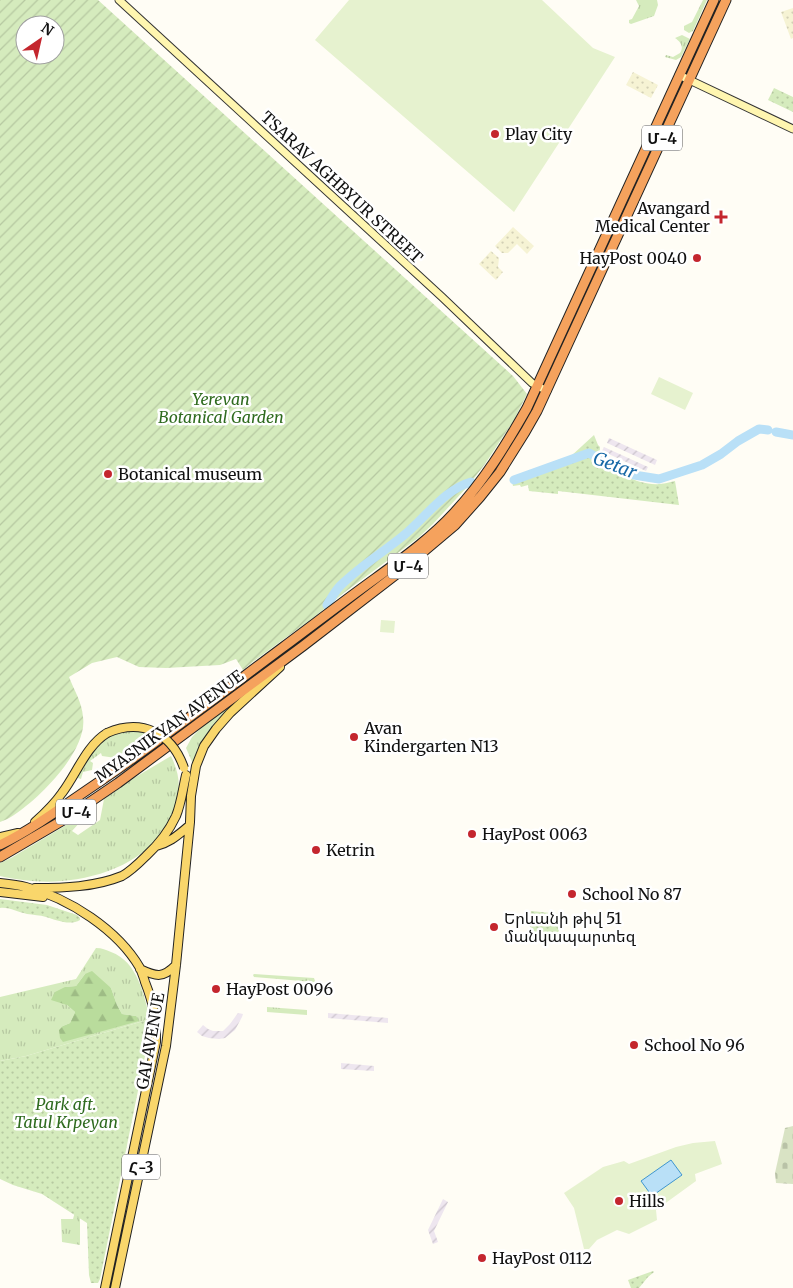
<svg xmlns="http://www.w3.org/2000/svg" width="793" height="1288" viewBox="0 0 793 1288" font-family="Merriweather,'Noto Sans Armenian',serif">
<style>
.industrial{fill:url(#industrial-furrows)}
.farmland{fill:url(#farmland-dots)}
.grass{fill:url(#grass-tufts);fill-rule:evenodd}
.forest{fill:url(#forest-firs)}
.cemetery{fill:url(#cemetery-stones)}
.park{fill:url(#park-dots)}
.garden{fill:url(#garden-furrows);fill-rule:evenodd}
.pitch{fill:#e6f2cf}
.water{fill:#b9e0f7;stroke:#3f96cf}
.lines{fill:none;stroke-linecap:round;stroke-linejoin:round}
.river{stroke:#b9e0f7;stroke-width:9}
.secondary-casing{stroke:#333;stroke-width:9}
.primary-casing{stroke:#222;stroke-width:10}
.highway-casing{stroke:#222;stroke-width:11}
.secondary{stroke:#fff6b0;stroke-width:7}
.primary{stroke:#f9d66b;stroke-width:8}
.highway{stroke:#f5a25d;stroke-width:9}
.primary-bridge-casing{stroke:#222;stroke-width:10;stroke-linecap:butt}
.primary-bridge{stroke:#f9d66b;stroke-width:8}
.poi-dot{fill:#c4262e;stroke:#fff;stroke-width:2}
.labels{text-anchor:middle;dominant-baseline:central;stroke-width:5;stroke-linejoin:round;paint-order:stroke}
.shield{fill:#fff;stroke:#585858;stroke-width:1}
.shield-label{font-size:15px;font-weight:bold;fill:#111}
.poi-label{font-size:16px;fill:#111;stroke:#fff;text-anchor:start}
.street-label{font-size:16px;fill:#111;stroke:#fff}
.park-label{font-size:16px;font-style:italic;fill:#2f6b1f;stroke:#fff}
.water-label{font-size:18px;font-style:italic;fill:#1768a6;stroke:#fff}
</style>
<defs>
<pattern id="industrial-furrows" width="10" height="10" patternUnits="userSpaceOnUse" patternTransform="scale(1.25)"><rect width="10" height="10" fill="#eee6ef"/><path d="M-1 1l2-2M0 10L10 0M9 11l2-2" fill="none" stroke="#cbc4cc"/></pattern>
<pattern id="farmland-dots" width="8" height="8" patternUnits="userSpaceOnUse" patternTransform="scale(1.25)"><rect width="8" height="8" fill="#f6f3d4"/><path d="M2 2h.1M6 6h.1" fill="none" stroke="#d2cfb5" stroke-width="1.8" stroke-linecap="round"/></pattern>
<pattern id="grass-tufts" width="24" height="20" patternUnits="userSpaceOnUse" patternTransform="scale(1.25)"><rect width="24" height="20" fill="#d5ebbd"/><path d="M3 7l-1-3M5 7V3M7 7l1-3M15 17l-1-3M17 17v-4M19 17l1-3" fill="none" stroke="#b6c8a1"/></pattern>
<pattern id="forest-firs" width="22" height="20" patternUnits="userSpaceOnUse" patternTransform="scale(1.25)"><rect width="22" height="20" fill="#b9dc9c"/><path d="M5 1l3.5 6h-7zM16 11l3.5 6h-7z" fill="#9ebc85"/></pattern>
<pattern id="cemetery-stones" width="16" height="16" patternUnits="userSpaceOnUse" patternTransform="scale(1.25)"><rect width="16" height="16" fill="#d9e3c4"/><path d="M2 7V4a2 2 0 0 1 4 0v3zM10 15v-3a2 2 0 0 1 4 0v3z" fill="#b9c2a7"/></pattern>
<pattern id="park-dots" width="8" height="8" patternUnits="userSpaceOnUse" patternTransform="scale(1.25)"><rect width="8" height="8" fill="#d5ebbd"/><path d="M2 2h.1M6 6h.1" fill="none" stroke="#b6c8a1" stroke-width="1.8" stroke-linecap="round"/></pattern>
<pattern id="garden-furrows" width="10" height="10" patternUnits="userSpaceOnUse" patternTransform="scale(1.25)"><rect width="10" height="10" fill="#d5ebbd"/><path d="M-1 1l2-2M0 10L10 0M9 11l2-2" fill="none" stroke="#b6c8a1"/></pattern>
</defs>
<rect width="100%" height="100%" fill="#fffdf5"/>
<path class="industrial" d="M609,438L657,460L655,465L607,443Z
M604,447L648,467L646,471L602,451Z
M238,1013L243,1014L242,1017L235,1030L225,1038L219,1039L209,1038L202,1036L197,1032L203,1025L208,1029L213,1031H223L230,1024Z
M328,1013L388,1018V1023L328,1018Z
M341,1063L374,1066V1071L341,1069Z
M443,1199L448,1202L434,1231L438,1242L433,1244L428,1230Z"/>
<path class="farmland" d="M793,8V38L791,39L781,12Z
M633,72L658,85L651,98L626,85Z
M513,227L534,246L527,254L517,244L508,253H502L495,246Z
M491,251L499,258L498,267L503,272L496,280L479,264Z"/>
<path class="grass" d="M636,0H657L658,5L654,16L631,24L629,23V20L632,19L639,6Z
M703,0H707L693,31L689,33L684,30V26L692,22Z
M682,35L690,39L681,57L676,60L665,57L666,55L673,57L680,53C684,47 681,42 675,38Z
M277,668L234,704L193,764L186,748L192,737L209,720Z
M134,730L148,734L116,758L102,756L101,753L90,761L93,763L92,770L83,772L81,779L78,778L76,775L94,747L112,733Z
M171,756C180,775 181,788 175,808C174,812 173,818 170,822C148,860 103,878 61,881C42,883 18,880 0,876V863L11,858L78,818L81,821L72,831L78,835L100,820L104,799L134,778Z
M96,948C102,948 106,950 111,952C138,962 144,995 150,1019L26,1056L0,1061V997L76,979ZM85,974L111,988L117,1005L122,1014L136,1016L63,1026L70,1023L75,1012L67,1005L65,987L76,986Z
M254,974L314,978L315,981L314,982L254,977L253,975Z
M267,1007L307,1010V1015L267,1012Z
M75,1212L80,1214V1245L62,1242L61,1219H73Z"/>
<path class="forest" d="M92,971L111,988L117,1005L122,1014L136,1016L139,1021L63,1042L60,1038L59,1030L63,1026L70,1023L75,1012L67,1005L51,1000L55,992L65,987L76,986L85,974Z"/>
<path class="cemetery" d="M793,1126V1184L776,1183L775,1173L785,1128Z"/>
<path class="park" d="M774,88L793,97V112L768,100Z
M594,435L598,445L600,447L599,461C613,471 640,486 659,484C664,484 669,482 675,481L679,505L558,491V494L529,491L528,485L521,487L520,485L513,486L511,477L570,457Z
M0,899L47,905L77,915L80,918V920C70,926 56,920 46,917C40,915 33,915 27,914C17,912 10,907 0,908Z
M531,911L560,914L558,941L529,938Z
M150,1019L148,1041L100,1279L98,1283H91L89,1275L87,1223L42,1194L13,1185L0,1179V1061L26,1056Z
M653,1271L654,1272L648,1277L639,1288H631L628,1280Z"/>
<path class="garden" d="M0,0H98L513,376L527,394L514,420L485,464L468,486L433,524L418,538L345,592L314,617L254,661L243,670L236,659L220,665L166,668L139,667L117,657L92,663L69,677C74,690 82,702 83,717C88,750 40,798 14,815C10,818 5,820 0,822ZM25,25H55V55H25Z"/>
<path class="pitch" d="M349,0H542L593,48L615,57L514,212L315,40Z
M659,377L693,393L685,410L651,394Z
M381,620L395,621L394,633L380,632Z
M715,1141L722,1164L695,1174L696,1181L656,1210L657,1220L629,1234L617,1230L597,1240L589,1249H584L574,1208L564,1193L603,1167L624,1161L629,1164L676,1147L693,1143Z"/>
<path class="water" d="M671,1160L682,1175L652,1196L641,1181Z"/>
<g class="lines">
<path class="river" d="M776,432L793,435
M514,480L589,453L616,468L634,475L659,479L702,465L721,454L738,441L759,429L768,430
M327,605C331,599 335,591 340,586C359,567 382,553 403,536C424,519 445,489 471,482"/>
<g class="secondary-casing">
<path id="secondary" d="M119,0L442,297L532,383L547,391
M679,75L793,129"/>
</g>
<g class="primary-casing">
<path id="primary" d="M35,822C45,813 55,803 62,793C77,773 86,746 107,733
M0,837L18,833
M156,846C170,843 179,834 189,826
M0,883C9,884 18,885 26,887C69,898 118,930 140,968C142,973 144,978 145,982C154,1005 156,1018 156,1042L105,1288
M35,888C64,888 95,887 122,876C131,871 139,863 146,856C158,845 169,831 176,816C181,804 183,788 186,775
M0,892L43,897
M140,969C157,977 163,978 176,965
M115,1288L166,1046L176,965L190,822L191,796L196,766L204,746L216,729L230,713L280,667"/>
</g>
<g class="highway-casing">
<path id="highway" d="M0,845C33,829 62,807 93,786C157,743 219,695 282,648C313,625 344,601 376,578C403,558 431,538 454,513C484,481 506,445 527,408L714,0
M0,857L65,819L118,783L303,646L398,573L455,525L480,497L500,472L525,432L537,411L726,0"/>
</g>
<use href="#secondary" class="secondary"/>
<use href="#primary" class="primary"/>
<use href="#highway" class="highway"/>
<g class="primary-bridge-casing">
<path id="primary-bridge" d="M107,733C142,718 172,733 184,768"/>
</g>
<use href="#primary-bridge" class="primary-bridge"/>
</g>
<g class="poi-dot">
<circle cx="495" cy="134" r="5"/>
<path d="M718.5 209.5h5v5h5v5h-5v5h-5v-5h-5v-5h5z"/>
<circle cx="697" cy="258" r="5"/>
<circle cx="108" cy="474" r="5"/>
<circle cx="354" cy="737" r="5"/>
<circle cx="472" cy="834" r="5"/>
<circle cx="316" cy="850" r="5"/>
<circle cx="572" cy="894" r="5"/>
<circle cx="494" cy="927" r="5"/>
<circle cx="216" cy="989" r="5"/>
<circle cx="634" cy="1045" r="5"/>
<circle cx="619" cy="1201" r="5"/>
<circle cx="482" cy="1258" r="5"/>
</g>
<g class="labels">
<g class="shield">
<rect x="642" y="125.5" width="40" height="25" rx="4"/>
<rect x="388" y="553.5" width="40" height="25" rx="4"/>
<rect x="56" y="799.5" width="40" height="25" rx="4"/>
<rect x="122" y="1154.5" width="38" height="25" rx="4"/>
</g>
<g class="shield-label">
<text x="662" y="138">Մ-4</text>
<text x="408" y="566">Մ-4</text>
<text x="76" y="812">Մ-4</text>
<text x="141" y="1167">Հ-3</text>
</g>
<g class="poi-label">
<text x="505" y="134">Play City</text>
<text x="710" y="208" text-anchor="end">Avangard<tspan x="710" dy="18">Medical Center</tspan></text>
<text x="687" y="258" text-anchor="end">HayPost 0040</text>
<text x="118" y="474">Botanical museum</text>
<text x="364" y="728">Avan<tspan x="364" dy="18">Kindergarten N13</tspan></text>
<text x="482" y="834">HayPost 0063</text>
<text x="326" y="850">Ketrin</text>
<text x="582" y="894">School No 87</text>
<text x="504" y="918">Երևանի թիվ 51<tspan x="504" dy="18">մանկապարտեզ</tspan></text>
<text x="226" y="989">HayPost 0096</text>
<text x="644" y="1045">School No 96</text>
<text x="629" y="1201">Hills</text>
<text x="492" y="1258">HayPost 0112</text>
</g>
<g class="street-label">
<text transform="translate(342 187) rotate(43)">TSARAV AGHBYUR STREET</text>
<text transform="translate(169 726) rotate(-36)">MYASNIKYAN AVENUE</text>
<text transform="translate(150 1041) rotate(-80)">GAI AVENUE</text>
</g>
<g class="park-label">
<text x="221" y="399">Yerevan<tspan x="221" dy="18">Botanical Garden</tspan></text>
<text x="66" y="1104">Park aft.<tspan x="66" dy="18">Tatul Krpeyan</tspan></text>
</g>
<g class="water-label">
<text transform="translate(615 465) rotate(21)">Getar</text>
</g>
</g>
<g transform="translate(40 40) rotate(34)"><circle r="24" fill="#ffffff" stroke="#a0a0a0"/>
<path d="M0-4L9 19L0 12L-9 19Z" fill="#c4262e"/>
<text y="-8" font-size="14" font-weight="bold" text-anchor="middle" fill="#111111">N</text>
</g>
</svg>
